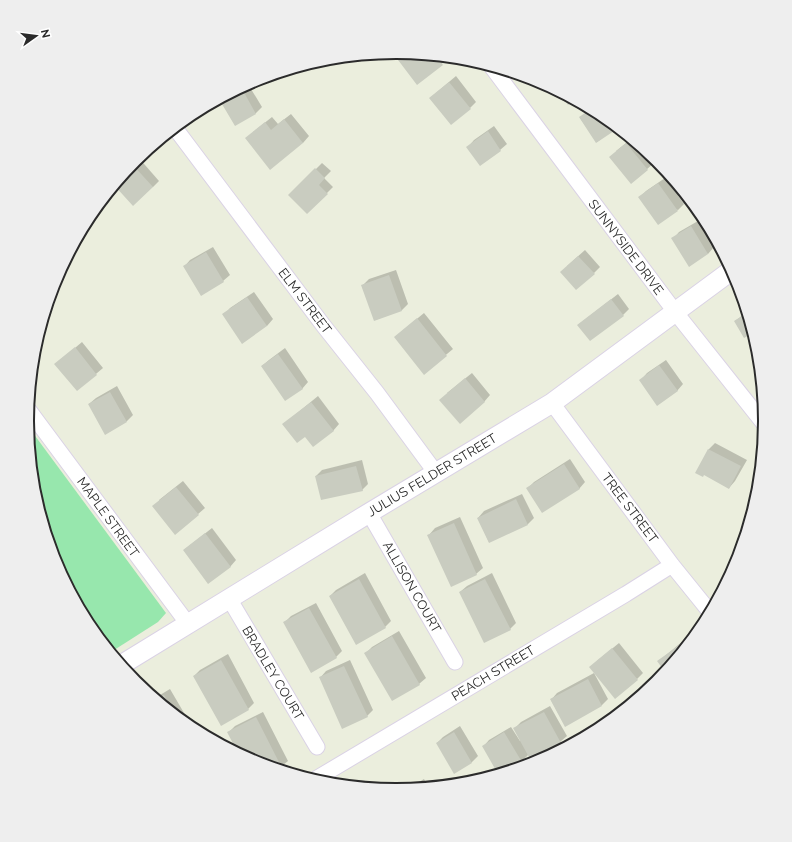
<svg xmlns="http://www.w3.org/2000/svg" width="792" height="842" viewBox="0 0 792 842" font-family="Raleway,sans-serif">
<style>
.green{fill:#97e7ad}
.shadow{fill:#0003}
.building{fill:#c9ccc0}
.lines{fill:none;stroke-linecap:round;stroke-linejoin:round}
.minor-casing{stroke:#dad2e5;stroke-width:17}
.tertiary-casing{stroke:#dad2e5;stroke-width:21}
.minor{stroke:#fff;stroke-width:15}
.tertiary{stroke:#fff;stroke-width:19}
.labels{text-anchor:middle;dominant-baseline:central;stroke-width:3;stroke-linejoin:round;paint-order:stroke}
.street-label{font-size:13px;fill:#2b2b2b;stroke:#fff}
.rim{fill:none;stroke:#2b2b2b;stroke-width:2}
</style>
<rect width="100%" height="100%" fill="#ebeedd"/>
<path class="green" d="M27,425L166,613L158,622L111,652L89,626L55,562L34,493Z"/>
<path class="shadow" d="M394,52L448,57L449,58L417,83L394,53Z
M456,76L476,102L470,108L430,98Z
M248,84L262,107L256,113L235,125L220,99Z
M590,109L601,114L617,127L597,142L580,118Z
M291,114L309,136L303,143L253,132L272,117L278,124Z
M494,126L507,144L500,150L468,147L474,140Z
M631,139L641,147L654,163L631,183L616,151Z
M138,157L159,181L153,187L115,185Z
M322,163L331,171L324,178L333,187L307,213L290,195Z
M665,178L684,204L678,210L639,198L646,191Z
M698,221L714,247L708,254L673,239L679,232Z
M213,247L230,275L223,281L184,267L190,260Z
M585,250L600,267L594,273L567,266Z
M396,270L408,304L402,310L375,320L362,286L369,279Z
M254,292L273,319L267,326L224,315L230,308Z
M618,294L629,309L623,315L578,325Z
M747,312L753,332L744,337L735,321Z
M424,313L453,349L424,373L395,337Z
M82,342L103,368L77,390L56,364Z
M285,348L308,382L302,389L262,366L269,360Z
M666,360L683,384L677,391L641,380L647,373Z
M472,373L490,395L484,402L447,393Z
M117,386L133,415L127,421L106,433L89,404L96,398Z
M318,396L339,424L333,431L284,424Z
M715,443L747,460L735,481L729,488L704,474L697,472L709,449Z
M570,459L585,482L579,489L528,488L534,482Z
M362,460L368,484L362,490L316,476L322,470Z
M183,481L205,508L175,534L159,500Z
M522,494L534,518L528,524L489,542L478,518L484,511Z
M460,517L483,568L476,574L429,535L435,528Z
M212,528L236,560L230,567L184,550Z
M365,573L391,621L385,627L330,596L336,590Z
M492,573L516,623L510,629L460,592L467,586Z
M316,603L342,651L336,657L284,623L291,616Z
M399,631L426,678L419,684L366,653L372,647Z
M684,640L688,644L666,671L659,661Z
M619,643L643,673L637,679L597,661Z
M228,654L254,703L248,709L194,676L200,670Z
M350,660L373,710L367,716L320,678L326,671Z
M594,673L608,699L602,705L565,725L551,700L557,693Z
M170,689L194,730L155,698Z
M550,706L567,736L560,742L529,754L522,761L504,772L483,747L489,740L511,727L520,741H521L515,728L521,722Z
M263,712L288,761L278,769L255,762L240,754L229,732L235,726Z
M460,726L478,756L472,762L455,772L437,743L443,737Z
M424,779L428,787L407,789Z"/>
<path class="building" d="M392,52L436,56L443,65L417,85Z
M449,82L471,109L451,125L429,98Z
M241,87L256,114L235,126L219,99Z
M558,91L574,100L568,105Z
M591,109L601,114L617,129L596,143L579,117Z
M284,119L303,143L270,170L245,138L265,122L271,130Z
M488,131L501,151L480,166L466,147Z
M626,143L648,170L631,184L609,157Z
M132,164L153,187L133,206L114,185Z
M315,168L325,178L319,185L328,194L307,214L288,195Z
M658,183L678,211L658,225L638,197Z
M691,226L708,254L689,267L671,238Z
M206,252L224,282L201,296L183,266Z
M578,256L595,274L576,290L560,272Z
M389,275L402,311L374,321L361,285Z
M247,297L267,326L242,344L222,314Z
M611,299L624,316L590,341L577,325Z
M747,313L753,333L744,338L734,321Z
M417,318L447,356L424,375L394,337Z
M75,347L97,375L77,391L54,364Z
M278,354L303,389L285,401L261,366Z
M659,365L678,391L657,406L639,380Z
M465,378L485,402L460,424L439,400Z
M110,392L127,422L105,435L88,404Z
M311,402L334,431L313,447L305,437L297,443L282,424Z
M708,449L741,466L729,489L704,475L703,477L695,473Z
M564,464L580,489L542,513L526,488Z
M356,466L363,491L321,500L315,476Z
M176,487L199,515L175,535L152,506Z
M516,499L528,525L489,543L477,518Z
M454,523L477,575L451,587L427,535Z
M205,533L231,567L208,584L183,550Z
M359,579L386,628L356,645L329,596Z
M485,579L511,630L484,643L459,592Z
M309,608L337,658L311,673L283,622Z
M392,636L420,685L392,701L364,653Z
M678,646L682,651L665,672L657,661Z
M612,648L638,680L615,699L589,667Z
M221,660L249,710L221,726L193,676Z
M344,666L368,717L342,729L319,677Z
M588,679L602,706L565,727L550,699Z
M164,695L176,715L156,699Z
M544,712L561,743L530,759L513,728Z
M256,717L282,768L279,769L255,762L238,753L227,732Z
M454,732L472,763L454,774L436,743Z
M504,732L522,762L508,771L498,774L482,746Z"/>
<g class="lines">
<g class="minor-casing">
<path id="minor" d="M491,66L676,313L765,425
M175,128L323,325L377,393L436,473
M552,403L672,565L710,612
M28,409L188,624
M369,513L455,662
M230,600L317,747
M314,780L626,594L672,565"/>
</g>
<g class="tertiary-casing">
<path id="tertiary" d="M121,665L369,513L552,403L732,270"/>
</g>
<use href="#minor" class="minor"/>
<use href="#tertiary" class="tertiary"/>
</g>
<g class="labels">
<g class="street-label">
<text transform="translate(626 247) rotate(53)">SUNNYSIDE DRIVE</text>
<text transform="translate(305 301) rotate(53)">ELM STREET</text>
<text transform="translate(432 475) rotate(-31)">JULIUS FELDER STREET</text>
<text transform="translate(630 508) rotate(53)">TREE STREET</text>
<text transform="translate(108 517) rotate(54)">MAPLE STREET</text>
<text transform="translate(412 587) rotate(60)">ALLISON COURT</text>
<text transform="translate(273 673) rotate(59)">BRADLEY COURT</text>
<text transform="translate(493 673) rotate(-31)">PEACH STREET</text>
</g>
</g>
<path d="M0 0H792V842H0ZM34 421a362 362 0 1 1 724 0a362 362 0 1 1-724 0Z" fill="#eee" fill-rule="evenodd"/>
<path class="rim" d="M34 421a362 362 0 1 1 724 0a362 362 0 1 1-724 0Z"/>
<g transform="translate(36 36) rotate(76)" stroke="#ffffff" stroke-width="3" paint-order="stroke">
<path d="M0-3L7 15L0 10L-7 15Z" fill="#2b2b2b"/>
<text y="-6" font-size="11" font-weight="bold" text-anchor="middle" fill="#2b2b2b">N</text>
</g>
</svg>
